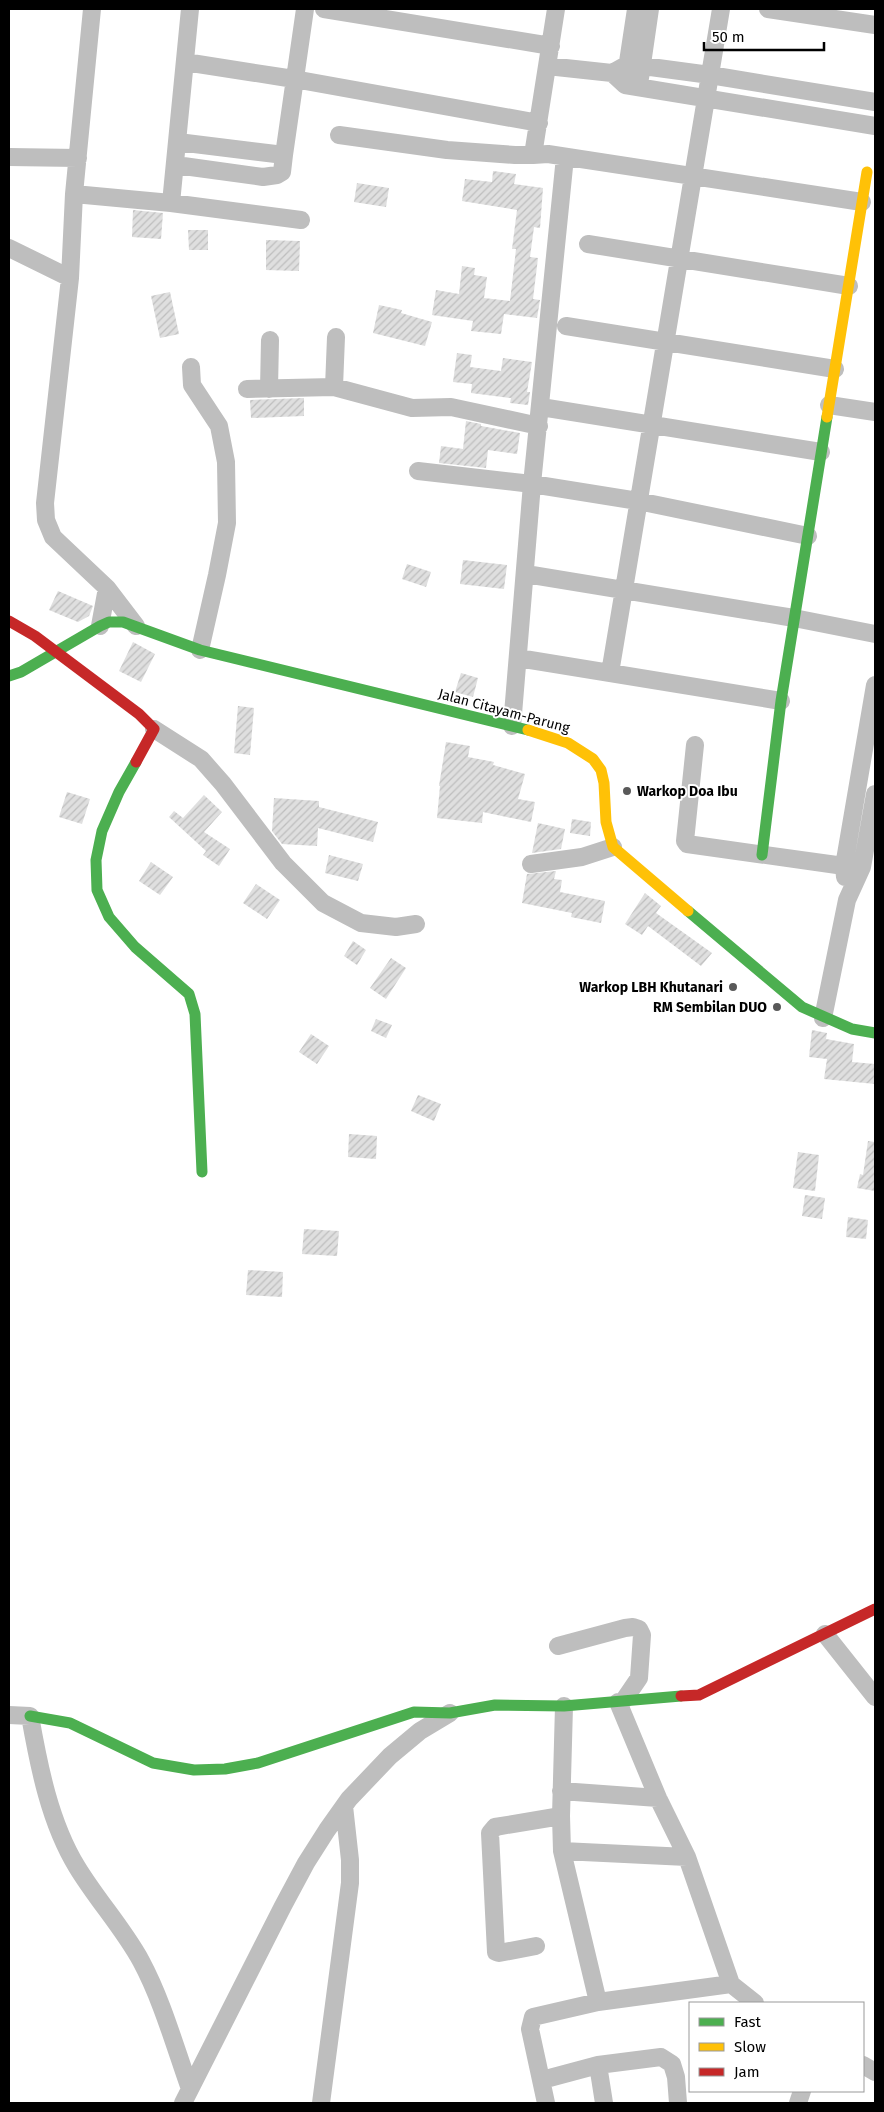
<svg xmlns="http://www.w3.org/2000/svg" width="884" height="2112" viewBox="0 0 884 2112" font-family="'Fira Sans',sans-serif">
<style>
.building{fill:url(#building-hatch)}
.lines{fill:none;stroke-linecap:round;stroke-linejoin:round}
.street{stroke:#bebebe;stroke-width:18}
.fast{stroke:#4caf50;stroke-width:11}
.slow{stroke:#ffc107;stroke-width:11}
.jam{stroke:#c62828;stroke-width:11}
.poi-dot{fill:#595959;stroke:#fff;stroke-width:2}
.labels{text-anchor:middle;dominant-baseline:central;stroke-width:4;stroke-linejoin:round;paint-order:stroke}
.street-label{font-size:14px;fill:#000;stroke:#fff}
.poi-label{font-size:14px;font-weight:bold;fill:#000;stroke:#fff;text-anchor:end}
</style>
<defs>
<pattern id="building-hatch" width="6" height="6" patternUnits="userSpaceOnUse" patternTransform="scale(1.25)"><rect width="6" height="6" fill="#dfdfdf"/><path d="M-1 1l2-2M0 6l6-6M5 7l2-2" fill="none" stroke="#bebebe"/></pattern>
</defs>
<rect width="100%" height="100%" fill="#fff"/>
<path class="building" d="M493,171L516,174L514,184L543,188L540,228L534,227L530,257L538,258L533,299L540,300L537,318L504,314L501,334L471,331L473,321L432,315L436,290L459,294L462,266L475,268L474,275L487,277L484,298L510,301L516,249H512L517,210L462,201L465,179L492,182Z
M357,183L389,188L386,207L354,202Z
M133,210L163,213L161,239L132,237Z
M188,230H208V250H189Z
M266,240L300,241L299,271L266,270Z
M170,292L179,334L160,338L151,296Z
M379,305L402,310L401,313L432,322L425,346L373,333Z
M457,353L472,355L470,367L501,371L503,358L532,362L527,392H530L528,405L510,403L511,398L471,393L472,384L453,382Z
M304,398V416L251,418L250,400Z
M466,421L481,424V426L520,433L517,454L488,450L486,468L439,463L441,446L463,449Z
M463,560L507,565L504,589L460,584Z
M407,564L431,572L426,587L402,579Z
M58,591L93,606L89,616L78,622L49,610Z
M133,642L155,654L141,682L119,671Z
M461,673L478,678L473,697L455,692Z
M238,706L254,708L250,755L234,753Z
M446,742L470,746L468,757L494,762L493,765L525,774L518,799L535,802L531,822L483,812L482,823L437,818L440,786H439Z
M67,792L90,799L82,824L59,817Z
M204,795L222,812L204,832L230,849L219,866L203,855L206,851L169,817L174,811L183,818Z
M274,798L319,801V807L378,822L373,842L318,828L317,846L282,844L272,831Z
M572,819L591,822L590,836L570,833Z
M538,823L565,829L561,849L532,853Z
M329,855L363,864L358,881L325,873Z
M151,862L173,877L160,895L139,881Z
M556,871L554,879L562,880L560,892L605,901L601,923L571,917L572,913L522,903L527,874Z
M256,884L280,900L267,919L243,903Z
M645,893L661,906L656,913L712,953L701,966L648,926L642,935L625,924Z
M353,941L366,950L357,965L344,956Z
M391,958L406,968L386,999L370,988Z
M376,1019L392,1025L386,1038L371,1031Z
M812,1030L827,1033L826,1039L854,1044L852,1062L875,1064V1084L824,1079L827,1059L809,1057Z
M311,1034L329,1046L317,1064L299,1052Z
M418,1095L441,1104L434,1121L411,1111Z
M349,1134L377,1136L376,1159L348,1157Z
M868,1141L875,1142V1191L857,1188L860,1174L863,1175Z
M798,1152L819,1155L815,1191L793,1188Z
M805,1195L825,1198L822,1219L802,1216Z
M848,1217L868,1220L866,1239L846,1237Z
M304,1229L339,1231L337,1256L302,1254Z
M248,1270L283,1272L282,1297L246,1295Z"/>
<g class="lines">
<path class="street" d="M92,9L74,194L70,278L45,503L46,520L53,537L107,588L136,626
M324,9L551,46
M556,9L533,155L548,154L862,202
M768,9L875,25
M185,62L294,79L539,123
M547,66L612,73L628,64L710,75L875,102
M612,73L625,85L875,126
M626,75L636,9
M640,78L650,9
M339,135L447,150L515,155H533
M178,142L284,155L305,9
M9,157L78,158
M176,165L263,177L277,175L282,172L284,155
M74,194L171,203L301,220
M171,203L190,9
M588,244L849,286
M9,248L70,278
M566,326L835,369
M191,367L192,385L219,426L226,462L227,523L217,575L200,650
M334,387L336,337
M247,389L334,387L412,408L451,407L539,426
M269,389L270,340
M829,405L875,412
M541,407L821,452
M418,471L532,484L638,501L808,536
M526,574L794,618L875,634
M100,626L107,588
M518,658L781,701
M610,673L721,9
M512,726L532,484L565,157
M154,729L201,759L223,784L283,863L323,903L361,923L396,927L416,924
M695,745L685,841L687,844L844,866
M531,864L582,857L613,847
M845,877L844,866L875,685
M823,1018L847,900L862,867L875,794
M825,1634L875,1697
M558,1646L625,1628L633,1627L639,1629L642,1635L639,1678L624,1700
M618,1702L658,1798L687,1857L731,1984L755,2003
M564,1706L561,1816L562,1851L598,2002
M9,1715L30,1716C39,1767 50,1823 77,1867C97,1900 123,1928 141,1961C162,2000 175,2047 190,2089
M561,1791L658,1798
M562,1851L687,1857
M536,1946L499,1953L496,1952L490,1833L495,1827L561,1816
M598,2065L604,2103
M863,2065L875,2072
M542,2080L598,2065L661,2057L672,2064L676,2077L678,2103
M183,2103L283,1906L306,1863L327,1830L349,1799L390,1756L420,1731L450,1713
M321,2103L350,1883V1860L344,1806
M546,2103L530,2029L533,2017L598,2002L731,1984
M798,2103L802,2091"/>
<path class="fast" d="M9,676L21,672L100,626L109,622H123L200,650L528,730
M136,762L119,792L102,831L96,860L97,890L109,917L135,947L189,994L195,1014L202,1172
M762,855L781,701L827,417
M688,911L802,1007L852,1029L875,1033
M30,1716L70,1723L153,1763L194,1770L225,1769L258,1763L414,1712L450,1713L495,1705L564,1706L681,1696"/>
<path class="slow" d="M827,417L867,172
M528,730L568,743L593,759L601,770L604,783L606,822L613,847L688,911"/>
<path class="jam" d="M9,621L35,636L139,714L154,729L136,762
M681,1696L699,1695L875,1609"/>
</g>
<g class="poi-dot">
<circle cx="627" cy="791" r="5"/>
<circle cx="733" cy="987" r="5"/>
<circle cx="777" cy="1007" r="5"/>
</g>
<g class="labels">
<g class="street-label">
<text transform="translate(504 711) rotate(15)">Jalan Citayam-Parung</text>
</g>
<g class="poi-label">
<text x="637" y="791" text-anchor="start">Warkop Doa Ibu</text>
<text x="723" y="987">Warkop LBH Khutanari</text>
<text x="767" y="1007">RM Sembilan DUO</text>
</g>
</g>
<rect width="884" height="2112" fill="none" stroke="#000000" stroke-width="20"/>
<rect x="689" y="2002" width="175" height="90" fill="#ffffff" stroke="#999999"/>
<rect x="699" y="2018" width="25" height="8" fill="#4caf50" stroke="#999999"/>
<text x="734" y="2027" font-size="15" fill="#000000">Fast</text>
<rect x="699" y="2043" width="25" height="8" fill="#ffc107" stroke="#999999"/>
<text x="734" y="2052" font-size="15" fill="#000000">Slow</text>
<rect x="699" y="2068" width="25" height="8" fill="#c62828" stroke="#999999"/>
<text x="734" y="2077" font-size="15" fill="#000000">Jam</text>
<path d="M704 42v8h120v-8" fill="none" stroke="#000000" stroke-width="2.5"/>
<text x="712" y="42" font-size="15" fill="#000000" stroke="#ffffff" stroke-width="4" paint-order="stroke">50 m</text>
</svg>
